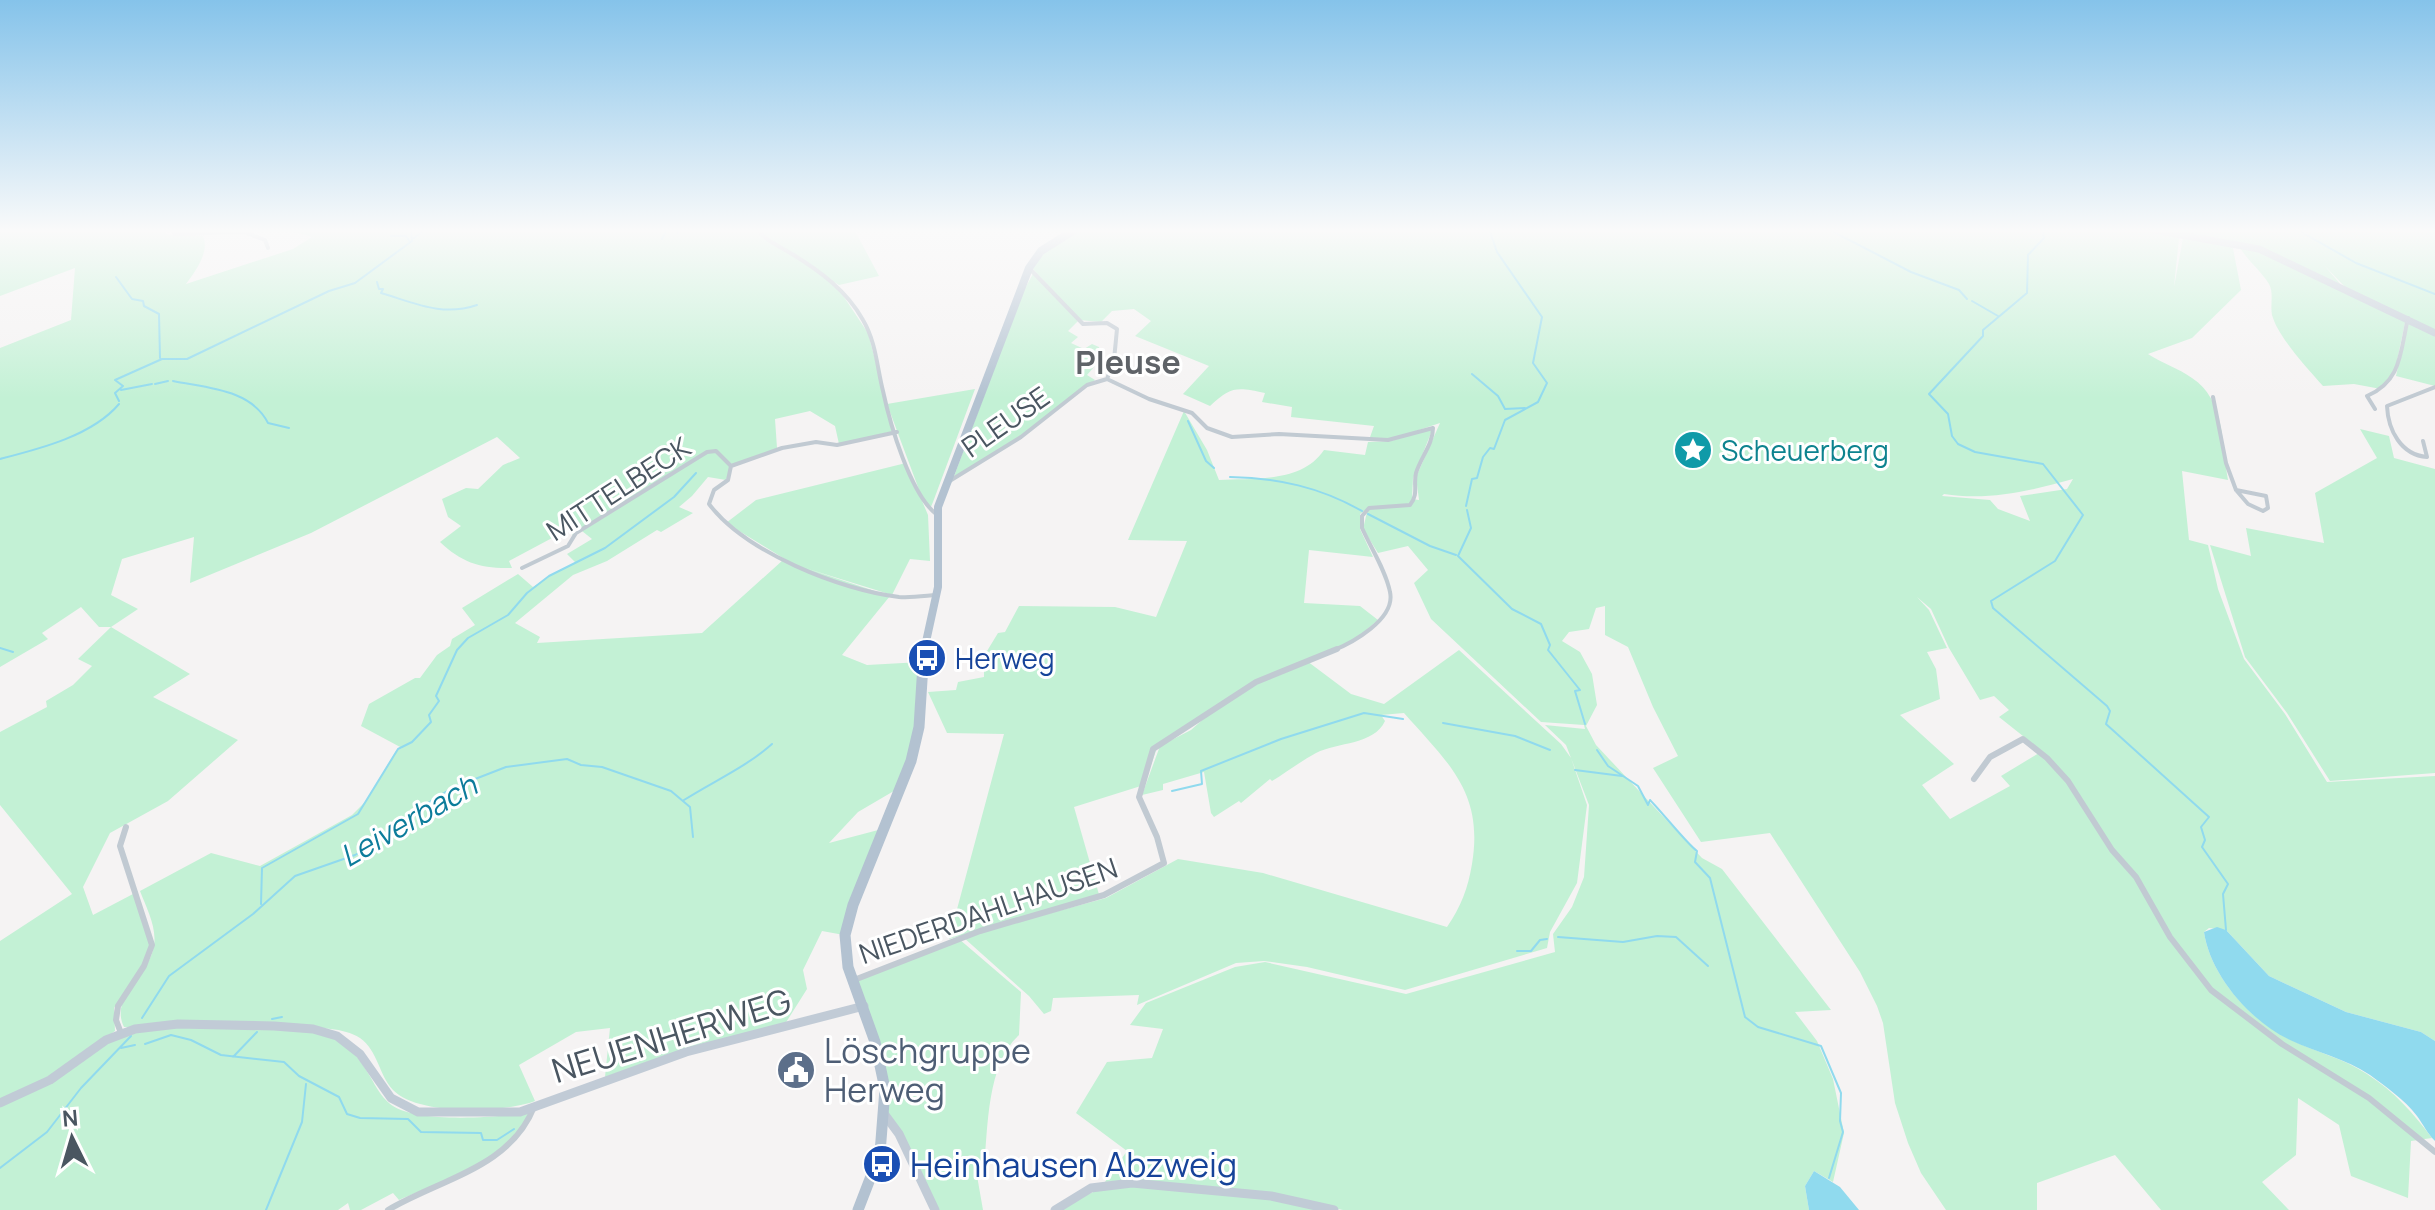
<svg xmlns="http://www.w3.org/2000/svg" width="2435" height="1210" viewBox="0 0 2435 1210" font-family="Manrope,sans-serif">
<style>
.green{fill:#c3f1d5;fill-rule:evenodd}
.water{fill:#90daee}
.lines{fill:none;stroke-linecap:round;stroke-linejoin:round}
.stream{stroke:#90daee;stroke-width:2}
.street-far1{stroke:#c1cad2;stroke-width:4}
.street{stroke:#c1cad2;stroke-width:6}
.secondary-far1{stroke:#c1cbd6;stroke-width:7}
.secondary{stroke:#c1cbd6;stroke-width:9}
.primary-far1{stroke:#b3c2d1;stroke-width:8}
.primary{stroke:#b3c2d1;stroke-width:11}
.labels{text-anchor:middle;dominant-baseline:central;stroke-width:6;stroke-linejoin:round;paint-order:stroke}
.street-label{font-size:28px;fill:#4a5661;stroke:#fff}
.culture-label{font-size:28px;fill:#0d838f;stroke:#fff;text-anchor:start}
.transit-label{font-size:28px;fill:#164399;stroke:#fff;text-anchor:start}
.water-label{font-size:30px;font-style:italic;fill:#0c7c9b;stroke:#fff}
.quarter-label{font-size:32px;font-weight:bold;fill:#5f6368;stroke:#fff}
.near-street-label{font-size:34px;fill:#4a5661;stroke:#fff}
.near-service-label{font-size:34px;fill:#4e5e75;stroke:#fff;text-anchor:start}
.near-transit-label{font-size:34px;fill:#164399;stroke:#fff;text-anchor:start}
</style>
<rect width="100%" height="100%" fill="#f5f3f3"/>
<path class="green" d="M0,229H153L171,235L203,236C210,252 195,272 186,284L293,249L312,237L295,232L299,229H854L879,276L839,285L834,282L868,333L894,431L839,444L835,426L810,411L775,419L777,448L734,466L716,451L731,467L726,480L708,477L692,496L679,507L693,513L661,532L657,530L607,561L573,575L515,623L540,637L537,643L702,633L783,560L788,561L726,523L756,500L906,463L928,515L930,561L910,559L892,595L805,568L890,596L842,655L867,665L921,662L916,738L899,788L858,812L829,843L882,829L848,914L844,935L822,931L803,970L807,989L785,1024L684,1049L605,1077L610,1028L576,1032L519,1065L535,1101C504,1113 418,1116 393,1090C379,1075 378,1051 360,1038C343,1027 319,1029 300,1025L298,1030C338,1035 351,1043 371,1078C376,1087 381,1096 389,1103C411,1124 499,1118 528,1112C533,1150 428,1187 399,1200L393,1193L361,1210H350L348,1203L338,1210H0V1105L40,1088L112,1039L127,1033L128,1027H124C109,996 150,976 154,945C157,927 146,907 140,891L211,853L260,866L352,815L365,802L396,751L402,748L361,726L369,704L415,678H420L437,655L450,646L452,639L475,625L462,608L518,574L533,587L556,572L576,563L567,554L592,539L582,531L621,507L573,535L567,530L509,561L512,568C482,569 462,563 440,542L461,526L448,517L442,499L466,488L478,489L503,465L520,458L497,437L311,533L190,583L194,537L122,559L111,595L138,609L111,627L190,674L153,697L238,740L168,801L110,833L83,887L93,915L133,894L151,945L142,966L114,1008L115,1031L38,1085L0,1100V941L72,894L0,805V732L47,707L46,701L73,685L92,666L78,659L111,627H99L81,607L42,633L48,639L0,667V348L71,320L75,268L0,296Z
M1082,229H2145L2179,238L2174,287L2183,238L2232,243L2241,290L2192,338L2148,354C2162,363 2178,368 2192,378C2225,399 2222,445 2228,480L2182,471L2189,540L2208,545L2218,589L2244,659L2285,714L2327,782L2435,776V1041L2421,1032L2346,1012L2269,976L2226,930L2209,928L2204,932C2210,975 2250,1020 2289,1039C2315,1052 2343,1058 2367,1074C2395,1092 2413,1113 2432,1138L2411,1141L2408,1198L2351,1176L2339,1125L2298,1098L2296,1155L2262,1182L2289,1210H2161L2115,1155L2037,1183V1210H1946L1921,1173L1908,1143L1895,1103L1883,1023L1877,1006L1860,972L1770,833L1701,842L1653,768L1678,756L1653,707L1628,647L1605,635V606L1596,608L1589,629L1569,632L1562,641L1580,652L1592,674L1597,705L1586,726L1596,745L1702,858L1722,869L1831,1010L1795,1012L1817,1041L1833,1079L1844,1133L1833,1182L1814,1171L1805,1186L1809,1210H1343C1265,1193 1185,1179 1105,1182L1127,1151L1076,1113L1107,1062L1152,1058L1163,1029L1130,1025L1146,1003L1235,967L1265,962L1406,994L1555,952L1553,934L1572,907L1584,877L1589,805L1566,745L1545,725L1585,729L1584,725L1541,722L1431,619L1414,583L1428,570L1408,546L1378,553L1363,529L1368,508L1360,514V529L1373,557L1309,550L1304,603L1360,606L1378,620L1351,643L1296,664L1307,661L1351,694L1384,704L1459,650L1561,744L1571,758L1587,805L1577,883L1550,932L1547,948L1405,990L1307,967L1264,961L1236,963L1137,1005L1139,995L1053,998L1051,1011L1044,1014L1029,996L963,937L1106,898L1178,859L1263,873L1447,927C1461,907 1468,888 1472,864C1484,792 1448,763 1404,713L1381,715L1385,721C1374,745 1338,742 1316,753C1301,761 1287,772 1272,781L1270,779L1241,803L1239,801L1214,817L1211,813L1204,772L1163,784V790L1142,795L1160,746L1191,730L1217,707L1256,681C1223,702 1193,729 1158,745L1144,785L1074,807L1100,898L949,939L1004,734L947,733L928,692L956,690L958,682L984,677V656L998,633L1005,632L1019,606L1115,607L1156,617L1187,541L1128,540L1184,411L1207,450L1219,480C1254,478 1302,483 1324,450L1365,455L1368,442L1391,441L1433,428L1413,478L1412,499L1419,500L1416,477L1440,423L1389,440H1369L1374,426L1291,417L1292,407L1262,402L1265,393C1237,387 1231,386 1210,406L1183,394L1209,366L1135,336L1151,321L1134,309L1112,311L1101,322L1079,320L1068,331L1078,337L1071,343L1084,349L1092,344L1099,347L1101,359L1087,375L1095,380L1020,437L953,479L1023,292L1034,272L1058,296L1032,268L1047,250ZM2073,479L2067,489L2020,496L2030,521L1998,509L1990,500L1942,496L1944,494C1988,501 2030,491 2073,479ZM1917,597L1931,609L1949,648L1980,700L1994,696L2009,710L1999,717L2042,751L2071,782L2114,850L2138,877L2176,945L2172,944L2134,877L2110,850L2068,783L2039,753L2001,776L2010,786L1950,819L1922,785L1954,764L1900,715L1940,699L1936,669L1927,652L1947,648L1929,610Z
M2153,229H2435V386L2396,376L2409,318L2345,287L2324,265L2341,285L2268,251Z
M2238,244L2252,248L2406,318L2394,375L2381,389L2354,384L2323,386C2308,369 2278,337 2272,315C2270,304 2274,293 2269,284C2260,269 2246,260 2238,244Z
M975,389L933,502L930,509L921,495L887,404Z
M2360,429L2389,436L2394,458L2435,469V773L2330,781L2287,713L2245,657L2210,545L2251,556L2246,528L2324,543L2315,493L2377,458Z
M959,939L1021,992L1019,1035C987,1064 988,1126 984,1168L976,1170L983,1210H936L887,1113L855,981Z
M1113,1184L1271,1198L1322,1210H1059L1069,1202Z"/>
<path class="water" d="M2217,927L2226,930L2269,976L2346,1012L2421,1032L2435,1041V1141C2427,1133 2423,1124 2417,1116C2404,1099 2386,1087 2370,1075C2345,1058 2317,1053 2290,1040C2251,1022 2210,975 2204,932Z
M1814,1171L1840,1187L1859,1210H1809L1805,1186Z"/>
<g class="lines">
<path class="stream" d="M676,229L678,233
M1828,229L1911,272L1959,290L1967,299
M2042,229L2044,238L2028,255L2027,293L1983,330V336L1929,394L1948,414L1952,436L1958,444L1975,452L2043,464L2083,515L2055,561L1991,601L1993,608L2107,706L2110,711L2106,724L2209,817L2201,827L2205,840L2202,847L2228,884L2223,894L2226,930
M2296,229L2356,263L2435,294
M391,236H406L410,242
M414,238L426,229
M662,239L667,229
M116,277L132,299L143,301L144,306L159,314L160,358
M377,282L379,289H383L381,293C415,303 442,317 477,305
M1972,301L1998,316
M1472,374L1498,396L1505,409L1525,408
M173,381C206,388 251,389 268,423L289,428
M155,384L168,381
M121,390L152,384
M119,401L115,393L123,386L115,380L162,359H187L329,291L355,283L412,241L411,229
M1188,421L1206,461L1214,468
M0,459C39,449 92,436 119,404
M1230,477C1278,478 1320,487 1362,511
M1466,506L1472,479L1477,478L1483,457L1490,448L1494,449L1505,420L1538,402L1547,383L1533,363L1542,317L1497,252L1489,229
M1467,510L1471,528L1458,556L1512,609L1541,624L1550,645L1548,650L1580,690L1575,691L1585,724
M1368,514L1430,546L1456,555
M0,648L13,652
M1443,723L1515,736L1550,750
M1597,750L1608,766L1638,786L1648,805L1650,800C1660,810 1689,846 1697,851L1695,862L1710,878L1745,1017L1758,1027L1821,1046L1841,1093L1840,1121L1843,1132L1829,1178
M1575,770L1622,776
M1172,791L1202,784L1201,771L1281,739L1364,713L1403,719
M684,800C714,781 746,767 772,744
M261,904L262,868L358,814L398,749L412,742L431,722L429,715L439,701L436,696L457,650L468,638L508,615L527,593L549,576L605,548L674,497L696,473
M1558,937L1623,942L1657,936L1676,937L1708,966
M1517,951H1531L1540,940L1547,939
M142,1018L169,976L253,914L295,876L355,855L384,838L423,806L452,788L506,767L567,759L581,765L602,767L671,791L690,807L693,837
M272,1019L282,1017
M145,1044L171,1035L191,1040L221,1055L284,1062L299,1076L339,1097L347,1114L360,1118L408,1119L421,1132L481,1133L483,1140H497L514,1129
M121,1048L135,1045
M233,1057L257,1032
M0,1168L47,1132L81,1088L131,1036
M266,1210L302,1122L306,1084"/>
<path class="street-far1" d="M757,229C766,241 779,246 792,254C820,271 847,291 863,320C876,342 877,367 883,391C890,424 910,493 936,514
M174,234L244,232L265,240L268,248
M1107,379L1149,399L1192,413L1207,428L1232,437L1279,434L1388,440L1433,428C1433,444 1421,457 1416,473C1413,485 1419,494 1410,505L1369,508L1362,516V528C1371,548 1386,571 1390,592C1396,619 1352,643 1332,651
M2213,397L2226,463L2236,490
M2375,409L2367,396C2402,381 2400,352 2408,318
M897,432L837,445L816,442L782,448L731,466L728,480L714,490L709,504C745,552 840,590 899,597C911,598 924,596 936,595
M2423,441L2427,457C2401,455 2388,430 2387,406L2435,387
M948,482L1021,437L1087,385L1107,379L1114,360L1117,329L1107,323L1083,324L1029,268
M2236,490L2266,496L2268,508L2263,511L2248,504Z
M522,568L568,546L576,533L707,452L716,451L731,466"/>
<path class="street" d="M1974,779L1990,757L2023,739L2047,758L2068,781L2112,850L2136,877L2170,937L2211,990L2282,1044L2369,1098L2435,1152
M854,980L980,931L1104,895L1164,863L1157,837L1139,797L1153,749L1256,682L1337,649
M121,1033L116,1020L118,1006L144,966L152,945L120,846L126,827
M388,1210C440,1179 510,1168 534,1107"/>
<path class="secondary-far1" d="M2148,229L2259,249L2435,333"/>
<path class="secondary" d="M0,1103L50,1080L106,1040L135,1029L178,1024L274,1026L313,1029L337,1036L360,1054L391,1098L418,1112H520L686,1052L864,1006
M885,1115L899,1134L935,1210
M1055,1210L1091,1188L1132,1183L1271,1196L1334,1210"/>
<path class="primary-far1" d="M924,651L938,587V507L1029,268L1041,251L1076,229"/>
<path class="primary" d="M858,1210L880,1153L885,1089L875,1042L848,967L845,935L853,905L911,761L919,727L924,649"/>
</g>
<linearGradient id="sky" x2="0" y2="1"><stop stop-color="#85c3ea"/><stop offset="0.58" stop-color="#fafafa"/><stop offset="1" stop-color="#fafafa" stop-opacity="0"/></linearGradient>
<rect width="2435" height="398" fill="url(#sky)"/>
<defs>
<g id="sight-disc" transform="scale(2)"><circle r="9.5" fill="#0f9aa8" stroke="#fff"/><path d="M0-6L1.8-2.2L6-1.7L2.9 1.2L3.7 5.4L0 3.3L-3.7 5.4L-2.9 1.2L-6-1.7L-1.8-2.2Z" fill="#fff"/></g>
<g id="bus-disc" transform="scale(2)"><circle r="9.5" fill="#1a4fb4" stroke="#fff"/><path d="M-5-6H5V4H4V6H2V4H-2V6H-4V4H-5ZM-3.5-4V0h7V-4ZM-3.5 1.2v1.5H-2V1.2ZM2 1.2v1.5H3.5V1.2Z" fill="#fff"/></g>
<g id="civic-disc" transform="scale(2)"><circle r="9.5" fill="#5c6f8a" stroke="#fff"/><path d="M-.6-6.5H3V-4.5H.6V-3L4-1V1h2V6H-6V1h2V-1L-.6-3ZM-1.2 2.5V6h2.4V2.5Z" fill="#fff"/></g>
</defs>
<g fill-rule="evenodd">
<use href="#sight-disc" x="1693" y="450"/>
<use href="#bus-disc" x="927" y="658"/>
<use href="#civic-disc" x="796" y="1070"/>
<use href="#bus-disc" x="882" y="1164"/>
</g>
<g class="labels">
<g class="street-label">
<text transform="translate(1005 421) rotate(-35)">PLEUSE</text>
<text transform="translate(618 488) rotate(-33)">MITTELBECK</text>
<text transform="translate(988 910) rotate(-19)">NIEDERDAHLHAUSEN</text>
</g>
<g class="culture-label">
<text x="1721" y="450">Scheuerberg</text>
</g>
<g class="transit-label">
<text x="955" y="658">Herweg</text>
</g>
<g class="water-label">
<text transform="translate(408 820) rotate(-30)">Leiverbach</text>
</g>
<g class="quarter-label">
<text x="1128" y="362">Pleuse</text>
</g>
<g class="near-street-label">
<text transform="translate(671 1035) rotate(-17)">NEUENHERWEG</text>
</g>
<g class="near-service-label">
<text x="824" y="1050">Löschgruppe<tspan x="824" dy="39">Herweg</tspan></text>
</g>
<g class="near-transit-label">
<text x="910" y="1164">Heinhausen Abzweig</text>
</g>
</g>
<g transform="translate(72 1138) rotate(355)" stroke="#ffffff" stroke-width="6" paint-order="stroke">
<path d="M0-6L14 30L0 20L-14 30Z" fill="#4a5661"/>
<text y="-12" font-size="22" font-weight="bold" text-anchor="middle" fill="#4a5661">N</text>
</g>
</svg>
